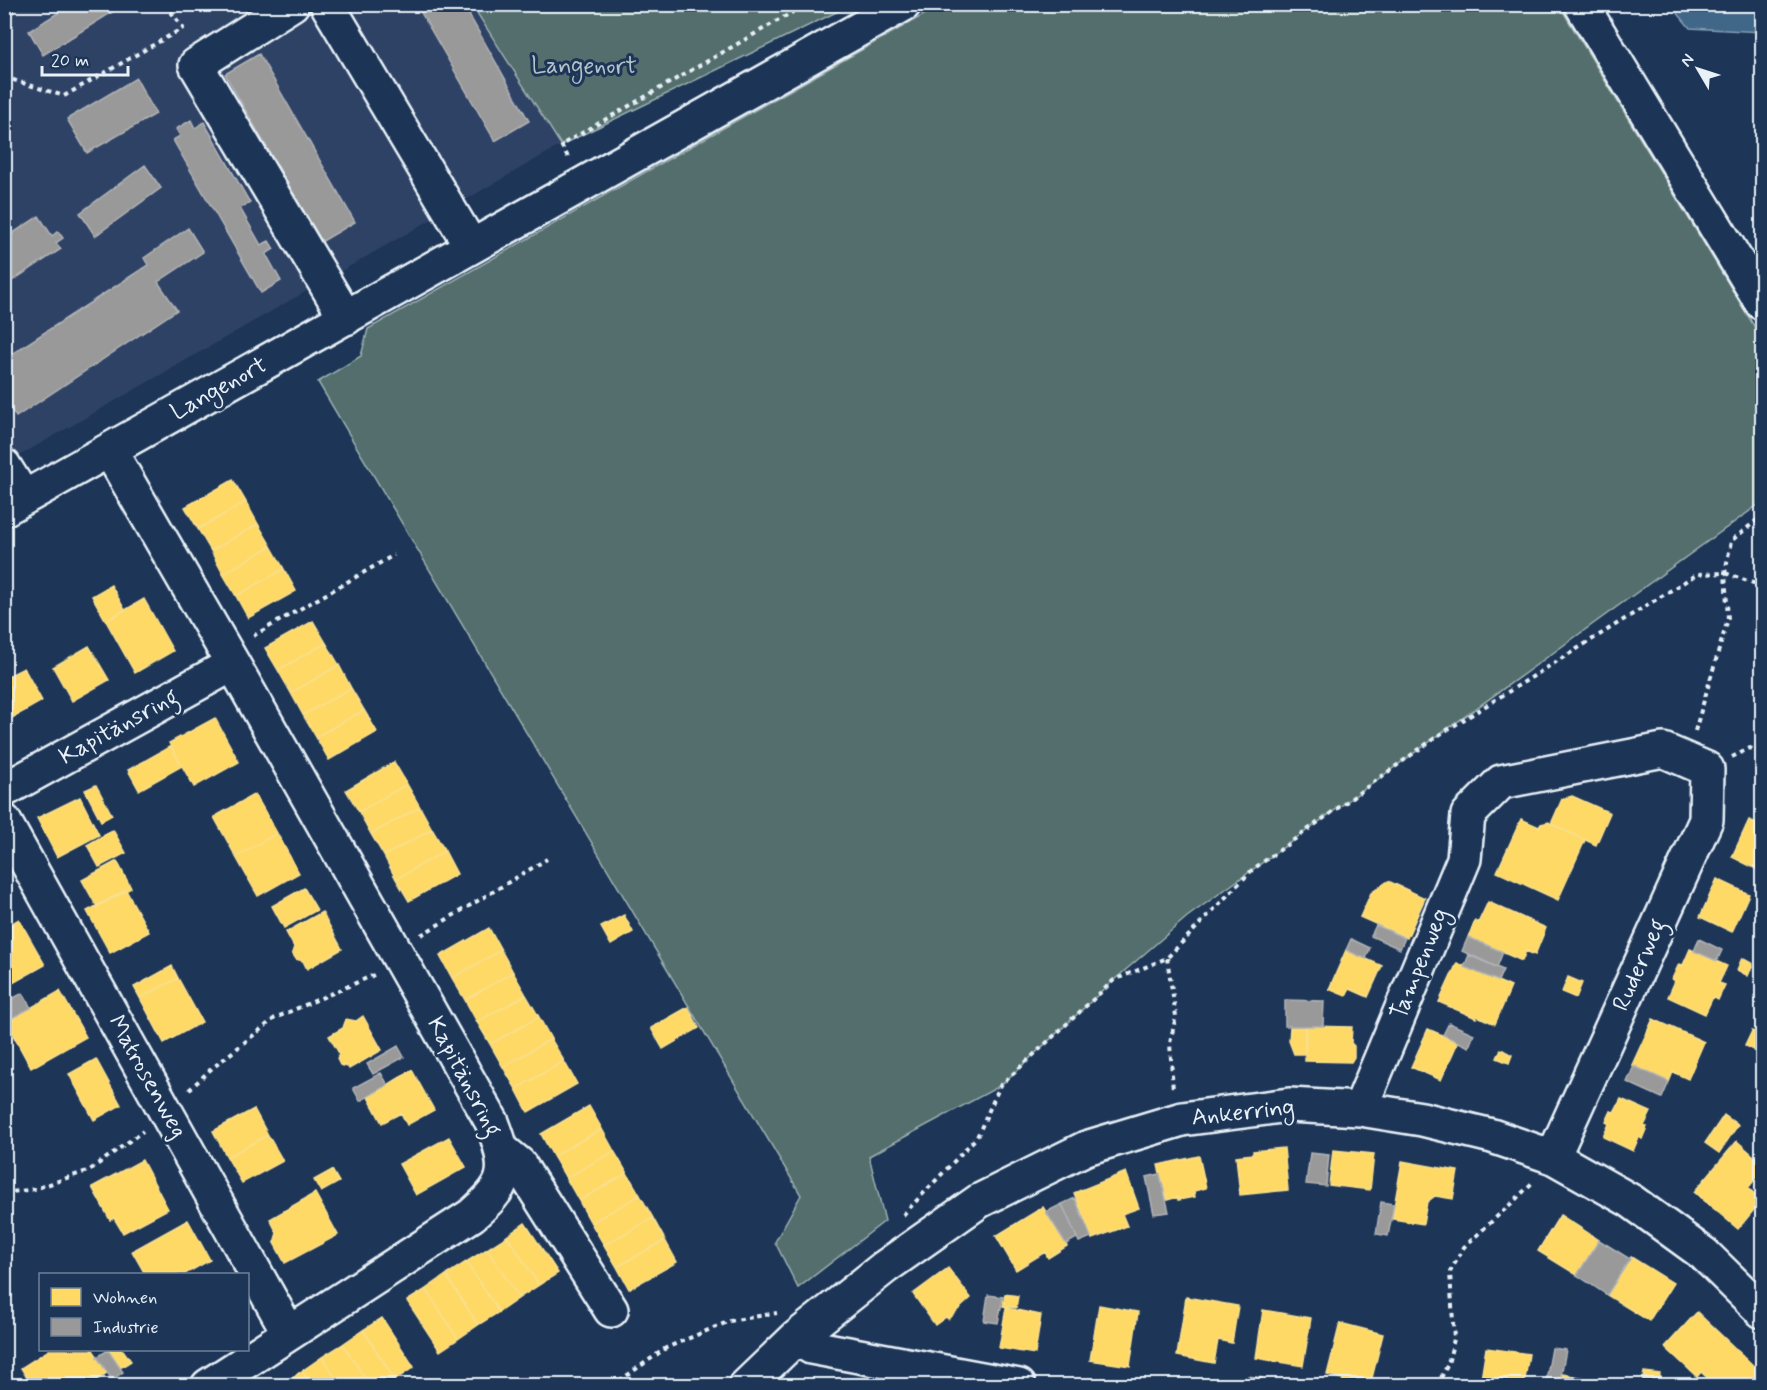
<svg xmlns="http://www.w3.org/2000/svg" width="1767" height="1390" viewBox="0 0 1767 1390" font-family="Mynerve,sans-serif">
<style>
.built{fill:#2e4265}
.green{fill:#536e6c;stroke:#9eb0b2;stroke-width:1.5}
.water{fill:#416688;stroke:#849eb5;stroke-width:1.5}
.homes{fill:#ffd966;stroke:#f8e092;stroke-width:1.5}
.industry{fill:#999;stroke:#b1b3b6;stroke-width:1.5}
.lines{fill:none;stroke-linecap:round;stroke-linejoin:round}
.minor-casing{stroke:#e8f1f8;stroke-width:38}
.path{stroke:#e8f1f8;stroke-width:4;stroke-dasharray:4.5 4.5;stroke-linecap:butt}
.minor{stroke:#1d3557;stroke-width:33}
.labels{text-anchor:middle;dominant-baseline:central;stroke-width:6;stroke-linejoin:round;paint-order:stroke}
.park-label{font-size:24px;fill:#b4c3c7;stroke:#1d3557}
.street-label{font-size:24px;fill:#e8f1f8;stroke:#1d3557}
</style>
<rect width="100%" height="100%" fill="#1d3557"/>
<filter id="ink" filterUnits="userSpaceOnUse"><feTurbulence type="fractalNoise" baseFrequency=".0167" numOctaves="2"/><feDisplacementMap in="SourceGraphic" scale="12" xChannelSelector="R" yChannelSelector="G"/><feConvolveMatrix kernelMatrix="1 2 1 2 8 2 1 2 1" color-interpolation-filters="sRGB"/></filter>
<g filter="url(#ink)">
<path class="built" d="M5,5H472L561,145L5,464Z"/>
<path class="green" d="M943,4L1559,5L1762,339V502L1187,917L1114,980L1000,1086L869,1156L885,1221L798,1288L775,1242L801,1195L318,382L361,356L368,329Z
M472,5H851L561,145Z"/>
<path class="water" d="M1671,5H1762V32L1690,28Z"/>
<path class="homes" d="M233,480L246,502L198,529L185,507Z
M246,502L258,524L211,551L198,529Z
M258,524L271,546L223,574L211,551Z
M271,546L284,569L236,596L223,574Z
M284,569L296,591L248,618L236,596Z
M111,585L125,610L106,621L92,596Z
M144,599L173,651L135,673L106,621Z
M313,621L326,643L278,670L265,648Z
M326,643L339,665L291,693L278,670Z
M89,646L109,680L72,701L53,667Z
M339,665L351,688L303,715L291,693Z
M24,668L42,701L5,722L4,678Z
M351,688L364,710L316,737L303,715Z
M364,710L377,732L329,760L316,737Z
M215,718L239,762L194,787L169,743Z
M171,746L182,766L139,790L128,770Z
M394,762L407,784L359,812L346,790Z
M407,784L420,807L371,834L359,812Z
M96,785L112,815L101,821L85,790Z
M255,794L277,833L236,857L214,817Z
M1572,796L1610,813L1596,845L1551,824L1562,799Z
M80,797L99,835L57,857L37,818Z
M420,807L432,829L384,856L371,834Z
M1521,819L1539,827L1541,824L1549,822L1551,824L1585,840L1558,900L1497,872Z
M1749,820L1762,825V866L1760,871L1732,857Z
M432,829L445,851L396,879L384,856Z
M113,830L126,853L99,867L87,845Z
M277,833L299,873L258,896L236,857Z
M445,851L457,874L409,901L396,879Z
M117,861L131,888L97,907L82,880Z
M1717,879L1749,894L1732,932L1700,917Z
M1388,881L1425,898L1407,938L1360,917L1371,893Z
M304,888L317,910L284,928L272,906Z
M126,890L149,932L110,953L87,911Z
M1488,902L1546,928L1535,955L1526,951L1522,961L1468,937L1475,921L1478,923Z
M322,912L342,949L307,969L303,961L296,959L292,953L294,947L286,932Z
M624,915L633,932L611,945L601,927Z
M19,919L45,965L4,988V928Z
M489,928L501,950L452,978L440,956Z
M1690,949L1727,966L1719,983L1725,985L1718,1000L1713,997L1705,1014L1668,997L1675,981L1672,979L1679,964L1683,965Z
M501,950L513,972L465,1000L452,978Z
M1346,950L1382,966L1368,997L1350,989L1346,996L1329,989Z
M1742,958L1753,964L1748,976L1737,970Z
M1457,963L1511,987L1495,1024L1477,1016L1476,1018L1439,1002Z
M172,966L178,978L140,998L134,987Z
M513,972L526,995L477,1022L465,1000Z
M1568,977L1582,983L1576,998L1562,992Z
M178,978L202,1022L164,1043L140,998Z
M60,991L86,1037L31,1068L6,1022Z
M526,995L539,1017L490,1044L477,1022Z
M688,1007L699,1028L663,1049L651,1028Z
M363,1016L382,1050L349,1069L348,1067L340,1065L337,1059L339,1053L329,1036L343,1028L346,1019L356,1021Z
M539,1017L551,1039L503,1067L490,1044Z
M1653,1019L1704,1042L1688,1079L1673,1072L1669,1082L1632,1065Z
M1306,1026L1352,1027L1351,1043L1354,1046V1057L1351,1062L1305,1061Z
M1290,1027H1305V1054H1294L1289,1041Z
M1428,1029L1458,1042L1441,1080L1411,1067Z
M1752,1031L1762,1036V1039L1755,1051L1745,1046Z
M551,1039L564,1061L516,1089L503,1067Z
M1501,1049L1512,1055L1509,1063L1497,1058Z
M96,1059L121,1105L94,1120L69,1074Z
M564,1061L577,1084L528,1112L516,1089Z
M412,1070L434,1110L407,1125L401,1113L382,1123L368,1097Z
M1621,1099L1651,1112L1644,1126L1647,1127L1642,1139L1639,1137L1633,1151L1603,1137L1609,1124L1606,1122L1611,1111L1614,1112Z
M589,1106L602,1129L553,1156L541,1134Z
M254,1109L268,1135L227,1157L213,1131Z
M1724,1115L1738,1125L1719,1153L1705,1143Z
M602,1129L614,1151L566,1178L553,1156Z
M268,1135L283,1161L242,1183L227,1157Z
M449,1137L466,1167L416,1195L399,1164Z
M1737,1141L1762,1163V1171L1748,1188L1762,1200L1738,1229L1694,1192Z
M1284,1148L1288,1190L1240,1195L1236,1156L1253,1154V1151Z
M1333,1150L1374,1154L1370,1190L1329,1185Z
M614,1151L627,1173L579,1201L566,1178Z
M1199,1156L1206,1188L1194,1191L1195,1197L1178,1200V1197L1167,1200L1158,1165Z
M142,1160L168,1209L123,1233L114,1218L110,1220L92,1187Z
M1402,1161L1458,1171L1453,1199L1435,1196L1427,1202L1423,1224L1392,1219Z
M332,1170L339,1182L321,1192L314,1180Z
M1126,1172L1139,1208L1122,1214L1127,1226L1092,1239L1074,1193Z
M627,1173L640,1195L591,1223L579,1201Z
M315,1193L338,1235L285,1263L274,1243L277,1233L270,1219Z
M640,1195L653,1218L604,1245L591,1223Z
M1043,1207L1067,1246L1048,1258L1045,1252L1016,1270L996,1236Z
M1560,1215L1599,1240L1577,1275L1538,1251Z
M653,1218L665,1240L617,1267L604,1245Z
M188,1220L210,1260L185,1274H145L132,1251Z
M525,1223L558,1273L539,1285L507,1236Z
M507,1236L539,1285L519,1298L487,1249Z
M665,1240L677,1262L629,1289L617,1267Z
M487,1249L519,1298L499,1312L466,1262Z
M1631,1257L1673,1283L1649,1321L1607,1295Z
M466,1262L499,1312L478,1325L446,1275Z
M948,1268L971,1298L948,1319L946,1317L935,1325L913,1294Z
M446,1275L478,1325L458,1339L426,1289Z
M426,1289L458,1339L440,1351L407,1301Z
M1005,1294L1018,1296L1016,1308L1003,1306Z
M1186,1297L1238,1306L1232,1343L1218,1340L1214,1363L1177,1356Z
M1099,1305L1138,1312L1130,1366L1090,1360Z
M1006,1308L1041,1315L1035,1354L999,1348Z
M1263,1310L1311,1318L1303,1366L1256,1358Z
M1697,1312L1759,1371L1746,1386H1716L1701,1372L1697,1377L1665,1347Z
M382,1318L414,1367L395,1380L363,1330Z
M1340,1323L1383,1334L1370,1386H1351L1342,1384L1343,1379L1327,1375Z
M363,1330L395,1380L387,1386H370L343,1344Z
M343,1344L370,1386H341L322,1357Z
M1486,1348L1529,1354L1524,1386H1480Z
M49,1350H93L108,1372L88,1386H32L21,1368Z
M111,1350H123L131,1361L120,1368L109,1351Z
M322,1357L341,1386H312L302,1371Z
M302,1371L312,1386H284L283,1383Z
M1644,1372L1660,1374L1658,1386L1642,1385Z
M1562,1374L1605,1381L1604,1386H1559Z"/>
<path class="industry" d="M72,4H110L114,11L43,55L29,31Z
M416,4H463L529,121L495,141Z
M259,54L355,222L321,242L225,74Z
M136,78L156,114L87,153L67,119Z
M191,120L195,128L204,122L250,203L240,208L261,245L269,241L274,249L266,254L281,281L261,293L173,140L180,136L176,129Z
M145,165L161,188L95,236L80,213Z
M39,216L52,236L58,231L63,238L56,243L61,249L4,286V239Z
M188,228L203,252L158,282L177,310L16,417L4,399V359L148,265L144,258Z
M1376,925L1405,938L1400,949L1371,936Z
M1468,937L1503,952L1497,967L1462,951Z
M1351,939L1370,948L1366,959L1346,950Z
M1699,939L1722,950L1717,961L1694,951Z
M1469,955L1503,970L1498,981L1464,967Z
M23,993L31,1008L4,1022V1003Z
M1285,1000L1324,1001L1323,1026H1285Z
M1449,1023L1474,1034L1469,1047L1443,1035Z
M398,1046L404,1057L373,1074L367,1064Z
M1634,1066L1669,1082L1662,1098L1627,1082Z
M381,1073L388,1085L360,1101L353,1088Z
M1310,1153L1329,1155L1326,1186L1306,1184Z
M1160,1174L1169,1212L1154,1214L1146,1177Z
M1075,1198L1091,1237L1079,1242L1062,1204Z
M1381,1202L1394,1204L1388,1236L1376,1234Z
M1062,1204L1077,1238L1066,1244L1046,1212Z
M1599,1240L1630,1259L1607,1295L1577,1275Z
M988,1295L1003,1297L998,1323L984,1321Z
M1552,1348L1566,1350L1559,1386H1545Z
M108,1350L123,1372L112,1380L97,1357Z
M1248,1376L1262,1378L1261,1386H1247Z"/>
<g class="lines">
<g class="minor-casing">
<path id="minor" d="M292,4L196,65L346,318
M327,4L471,246
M1581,4L1762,303
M110,451L233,664
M4,466L24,498
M4,509L904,4
M4,790L233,664L492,1122C498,1138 507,1161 502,1178C498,1193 483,1205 472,1215L208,1386
M4,821L289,1333
M1360,1109L1464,859L1468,815L1501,782L1663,750L1707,769L1706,820L1553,1157
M502,1150L519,1164L611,1310
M797,1337L811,1347L1019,1386
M746,1386L797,1337L885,1267L979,1201L1086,1148L1182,1119L1289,1105L1360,1109L1422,1119L1492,1136L1553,1157L1631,1201L1704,1254L1762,1311"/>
</g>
<path class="path" d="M4,31L14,6L17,4
M4,77L64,96L183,28L165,4
M568,157L561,145L793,12
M253,636L394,555
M1695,731L1728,619L1725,573L1731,541L1762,516
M1732,757L1750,748L1762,754
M421,935L547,859
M1167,958L1176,1016L1170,1043L1173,1091
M189,1090L210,1070L275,1018L374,975
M4,1193L35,1189L90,1170L143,1131
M903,1215L977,1137L1000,1086L1114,980L1167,958L1252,870L1439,735L1697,574L1725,573L1762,586
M612,1386L666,1348L730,1321L777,1313
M1437,1386L1448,1364L1454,1339L1450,1272L1464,1247L1516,1199L1532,1183"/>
<use href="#minor" class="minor"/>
</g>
</g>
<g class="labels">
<g class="park-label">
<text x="584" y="66">Langenort</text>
</g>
<g class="street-label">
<text transform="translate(219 389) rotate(-29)">Langenort</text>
<text transform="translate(119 727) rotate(-29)">Kapitänsring</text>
<text transform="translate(1420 964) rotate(-68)">Tampenweg</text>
<text transform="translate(1640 965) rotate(-66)">Ruderweg</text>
<text transform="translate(147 1077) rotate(61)">Matrosenweg</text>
<text transform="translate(464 1077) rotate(62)">Kapitänsring</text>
<text transform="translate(1243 1113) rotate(-6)">Ankerring</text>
</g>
</g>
<rect width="1767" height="1390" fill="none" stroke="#1d3557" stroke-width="24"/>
<rect x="12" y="12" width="1743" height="1366" fill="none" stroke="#e8f1f8" stroke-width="2" filter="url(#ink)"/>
<rect x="39" y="1273" width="210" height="78" fill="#1d3557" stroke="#6e8097" stroke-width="1.5"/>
<rect x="51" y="1288" width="30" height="18" fill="#ffd966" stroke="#6e8097" stroke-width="1.5"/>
<text x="93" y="1303" font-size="18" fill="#e8f1f8">Wohnen</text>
<rect x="51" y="1318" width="30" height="18" fill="#999999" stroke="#6e8097" stroke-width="1.5"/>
<text x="93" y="1333" font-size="18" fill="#e8f1f8">Industrie</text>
<g transform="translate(1698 69) rotate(309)" stroke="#1d3557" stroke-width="4.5" paint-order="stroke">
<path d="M0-4.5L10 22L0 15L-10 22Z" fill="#e8f1f8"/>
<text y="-9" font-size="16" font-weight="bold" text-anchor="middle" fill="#e8f1f8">N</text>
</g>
<path d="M42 66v9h86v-9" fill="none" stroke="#e8f1f8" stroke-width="3"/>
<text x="51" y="66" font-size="18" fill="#e8f1f8" stroke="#1d3557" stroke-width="4.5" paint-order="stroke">20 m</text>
</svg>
